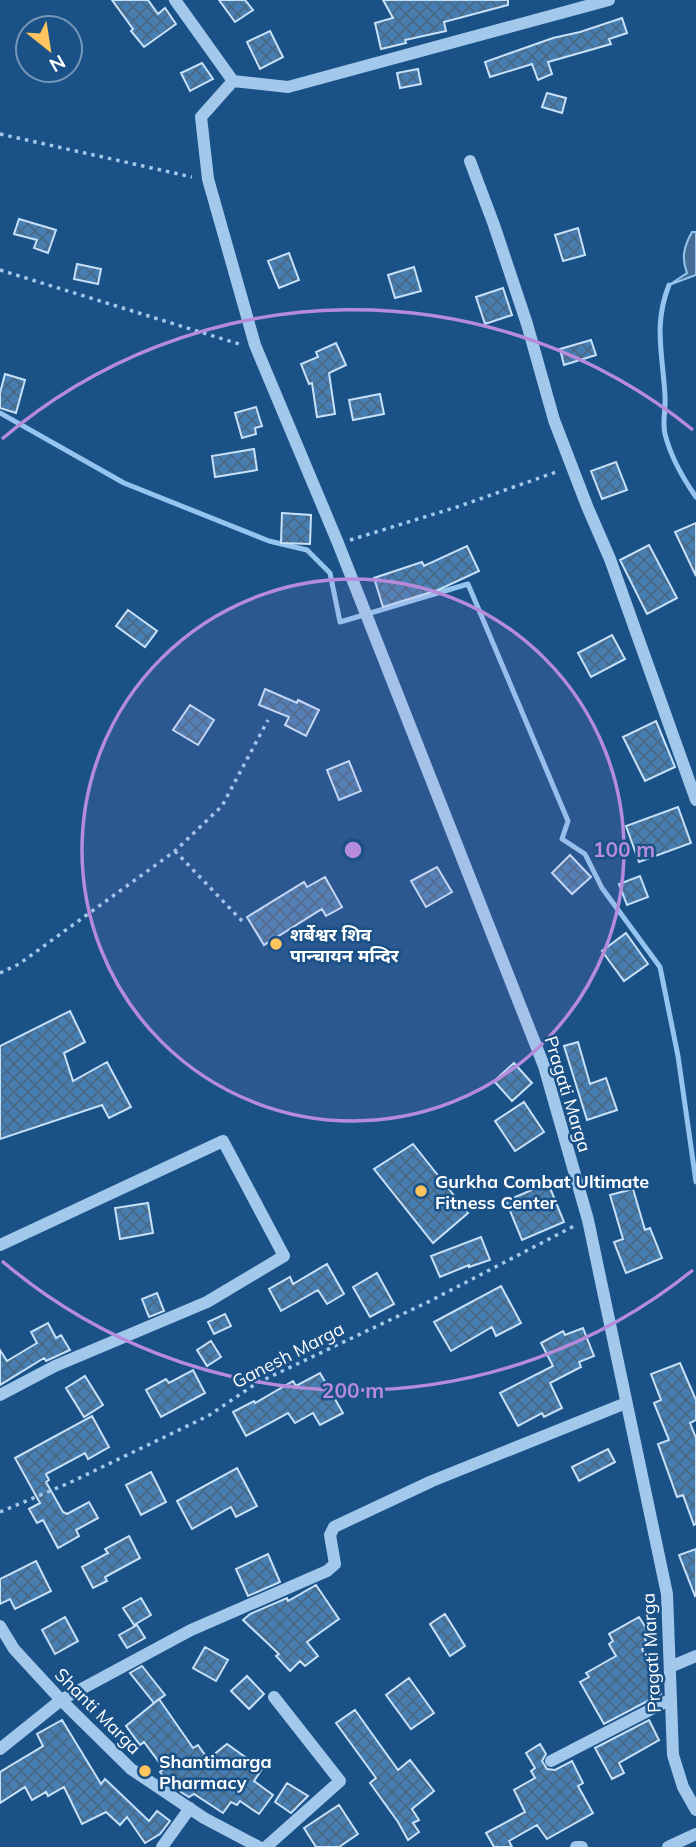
<svg xmlns="http://www.w3.org/2000/svg" width="696" height="1847" viewBox="0 0 696 1847" font-family="Mulish,'Noto Sans Devanagari',sans-serif">
<style>
.water{fill:#456d94;stroke:#95c5ee;stroke-width:2}
.lines{fill:none;stroke-linecap:round;stroke-linejoin:round}
.stream{stroke:#95c5ee;stroke-width:5}
.building{fill:url(#building-cross-hatch);stroke:#c7e1f9;stroke-width:2}
.path{stroke:#a2c9ec;stroke-width:3.5;stroke-dasharray:3.5 5;stroke-linecap:butt}
.minor{stroke:#a2c9ec;stroke-width:12}
.ring{fill:none;stroke:#b68bdc;stroke-width:3.5}
.poi-dot{fill:#fec45e;stroke:#1a5187;stroke-width:2.5}
.labels{text-anchor:middle;dominant-baseline:central;stroke-width:5;stroke-linejoin:round;paint-order:stroke}
.poi-label{font-size:18px;font-weight:bold;fill:#fff;stroke:#1a5187;text-anchor:start}
.street-label{font-size:18px;fill:#fff;stroke:#1a5187}
.centre{fill:#b68bdc;stroke:#1a5187;stroke-width:3.5}
.ring-label{font-size:21px;text-anchor:middle;font-weight:bold;fill:#b68bdc;stroke:#1a5187;stroke-width:5;stroke-linejoin:round;paint-order:stroke}
</style>
<defs>
<pattern id="building-cross-hatch" width="8" height="8" patternUnits="userSpaceOnUse" patternTransform="scale(1.75)"><rect width="8" height="8" fill="#477eb2"/><path d="M0 0l8 8M0 8l8-8" fill="none" stroke="#496884"/></pattern>
</defs>
<rect width="100%" height="100%" fill="#1a5187"/>
<path class="water" d="M692,232H696V275L669,285L687,273C681,258 684,246 692,232Z"/>
<g class="lines">
<path class="stream" d="M669,285C653,325 663,355 665,396C666,409 662,422 665,434C671,458 682,477 696,497
M0,413L124,483L269,541L307,550L330,573L340,622L468,584L568,821L562,839L585,854L602,888L660,967L678,1056L696,1182"/>
</g>
<path class="building" d="M112,0H148L158,14L165,8L176,24L144,47L131,31L133,29Z
M219,0H245L253,10L235,22Z
M383,0H508V5L444,22L446,31L405,40L406,43L381,49L375,23L393,18Z
M622,18L627,33L609,39L611,44L548,62L552,74L538,80L532,64L490,77L485,62L553,38L580,32Z
M270,31L283,57L260,69L247,42Z
M202,63L213,79L190,91L181,73Z
M418,69L421,84L400,88L397,73Z
M547,93L566,98L562,113L542,107Z
M19,219L56,230L48,253L34,248L37,240L14,234Z
M578,228L585,255L563,261L555,235Z
M289,253L299,280L279,288L268,261Z
M77,264L101,269L98,284L74,279Z
M414,267L421,291L395,298L388,275Z
M503,288L512,315L485,324L476,297Z
M591,340L596,355L564,365L560,349Z
M336,343L346,365L329,373L335,414L317,417L312,383L309,384L301,364L318,357L316,352Z
M5,374L25,380L16,413L0,408V393Z
M380,394L384,414L353,420L349,400Z
M256,407L262,426L255,428L256,434L242,438L235,413Z
M254,449L257,470L215,477L212,456Z
M616,462L627,490L602,499L591,471Z
M282,513L311,515L310,544L281,543Z
M696,523V576L675,532Z
M649,545L677,598L647,614L620,560Z
M467,546L479,571L438,590L383,607L374,578L422,562L424,566Z
M128,610L157,631L145,647L116,626Z
M612,635L625,659L591,677L578,653Z
M265,689L297,703L298,700L319,710L306,736L285,725L289,717L259,705Z
M190,705L214,720L198,745L173,730Z
M656,721L675,767L645,781L623,737Z
M349,761L361,791L339,800L327,770Z
M678,807L691,843L639,862L626,826Z
M570,855L591,877L572,894L552,873Z
M437,867L452,892L426,907L411,881Z
M640,876L648,897L627,905L619,884Z
M325,877L342,907L326,916L322,909L264,945L247,917L304,882L307,887Z
M626,933L648,964L624,981L602,951Z
M70,1011L85,1042L64,1053L73,1081L107,1062L131,1107L109,1118L102,1105L0,1139V1046Z
M578,1042L590,1084L606,1078L617,1110L587,1120L564,1046Z
M514,1063L532,1083L512,1101L494,1081Z
M524,1102L544,1132L515,1151L495,1121Z
M413,1144L468,1213L433,1243L374,1169Z
M548,1183L564,1222L522,1240L506,1201Z
M633,1189L645,1230L650,1228L662,1258L626,1273L614,1242L623,1239L610,1195Z
M148,1203L153,1233L120,1239L115,1208Z
M481,1237L490,1260L469,1267V1265L440,1277L431,1256Z
M327,1264L344,1294L327,1304L318,1290L281,1311L269,1289L290,1277L293,1284Z
M377,1273L394,1304L370,1317L353,1287Z
M501,1286L521,1323L496,1336L492,1327L451,1351L434,1322Z
M157,1293L164,1311L149,1317L142,1299Z
M225,1314L231,1326L214,1334L208,1322Z
M48,1323L56,1338L61,1335L70,1350L46,1361L44,1358L0,1385V1350L7,1361L37,1343L31,1332Z
M583,1328L594,1356L579,1362L581,1367L550,1383L562,1408L544,1417L542,1413L518,1426L500,1393L553,1366L541,1343L563,1331L565,1335Z
M211,1341L221,1357L207,1366L197,1350Z
M680,1363L696,1400V1420L690,1423L696,1438V1524L694,1525L683,1495L677,1497L658,1444L669,1440L654,1403L661,1400L651,1374Z
M193,1370L205,1393L161,1417L146,1390L166,1379L169,1383Z
M320,1373L343,1413L320,1425L313,1413L295,1423L288,1413L246,1436L233,1412L254,1401L255,1403L293,1381L296,1386Z
M85,1376L103,1405L84,1417L66,1388Z
M92,1416L109,1447L88,1459L85,1453L46,1474L49,1480L46,1482L63,1512L67,1514L89,1502L98,1518L76,1530L79,1536L58,1548L43,1520L37,1523L29,1509L40,1503L15,1458Z
M608,1449L615,1462L579,1481L572,1467Z
M237,1468L257,1506L236,1517L231,1507L192,1529L177,1501Z
M151,1472L166,1502L141,1515L126,1485Z
M129,1536L140,1558L105,1577L107,1581L93,1588L82,1567L108,1553L105,1549Z
M696,1549V1595L695,1596L679,1555Z
M268,1554L280,1582L248,1596L236,1569Z
M36,1561L51,1591L15,1609L10,1599L0,1604V1579Z
M316,1585L339,1619L307,1642L318,1656L305,1666L300,1661L290,1671L276,1656L279,1654L243,1620L250,1614L287,1598L288,1601Z
M141,1598L151,1615L134,1625L123,1608Z
M445,1614L465,1646L450,1656L430,1624Z
M65,1617L78,1641L55,1654L42,1630Z
M639,1617L651,1636L645,1639L648,1645L642,1649L661,1694L604,1724L580,1682L589,1677L586,1673L616,1656L609,1644L613,1641L609,1634Z
M137,1625L145,1638L127,1648L119,1635Z
M205,1647L228,1660L216,1681L193,1668Z
M142,1666L165,1695L154,1703L130,1673Z
M247,1676L264,1694L249,1709L231,1691Z
M409,1678L434,1713L411,1729L386,1695Z
M159,1699L193,1748L198,1745L208,1759L227,1744L262,1769L254,1781L273,1795L259,1814L240,1801L237,1805L231,1802L223,1813L194,1794L189,1797L181,1792L175,1782L171,1785L168,1783L160,1772L164,1769L144,1742L140,1745L126,1726Z
M355,1710L398,1770L410,1760L434,1791L412,1809L419,1820L413,1823L419,1832L408,1840L398,1822L370,1783L376,1778L336,1723Z
M62,1720L101,1784L105,1779L149,1821L157,1811L170,1821L160,1834L145,1843L127,1817L120,1825L106,1812L82,1824L64,1787L48,1796L46,1792L32,1800L25,1787L0,1803V1772L43,1746L37,1734Z
M649,1720L659,1740L619,1763L624,1773L612,1779L595,1748Z
M540,1744L546,1754L542,1761L547,1769L555,1770L572,1761L583,1783L578,1786L593,1813L547,1839L537,1825L509,1841L512,1847H494L486,1833L525,1812L514,1790L535,1778L531,1771L535,1768L526,1753Z
M287,1783L308,1796L291,1813L275,1802Z
M339,1805L358,1834L339,1847H316L304,1828Z"/>
<g class="lines">
<path class="path" d="M0,134L192,177
M0,270L239,344
M350,540L457,507L559,471
M175,851L243,922
M0,973L19,964L175,851L222,806L268,720
M0,1512L69,1483L208,1416L257,1383L430,1301L576,1225"/>
<path class="minor" d="M175,0L233,81L201,117L208,179L255,345L338,543L544,1066L588,1220L667,1594L673,1755L683,1787L696,1810
M233,81L288,87L609,0
M470,161L494,225L527,324L554,420L587,506L610,559L696,800
M0,1245L223,1141L284,1256L207,1302L55,1366L0,1395
M0,1626L14,1649L61,1700L131,1769L204,1818L259,1847
M670,1667L696,1656
M0,1749L61,1700L191,1630L327,1571L335,1564L330,1535L334,1527L432,1481L626,1403
M551,1761L671,1699
M162,1847L190,1808
M266,1847L340,1781L274,1697
M576,1847H582
M668,1847L696,1834"/>
</g>
<circle cx="353" cy="850" r="271" fill="#b68bdc" fill-opacity=".12"/>
<g class="ring">
<circle cx="353" cy="850" r="271"/>
<path d="M693 1270A541 541 0 0 1 2 1261M2 439A541 541 0 0 1 693 430"/>
</g>
<g class="poi-dot">
<circle cx="276" cy="944" r="7"/>
<circle cx="421" cy="1191" r="7"/>
<circle cx="145" cy="1771" r="7"/>
</g>
<g class="labels">
<g class="poi-label">
<text x="290" y="934">शर्बेश्वर शिव<tspan x="290" dy="21">पान्चायन मन्दिर</tspan></text>
<text x="435" y="1181">Gurkha Combat Ultimate<tspan x="435" dy="21">Fitness Center</tspan></text>
<text x="159" y="1761">Shantimarga<tspan x="159" dy="21">Pharmacy</tspan></text>
</g>
<g class="street-label">
<text transform="translate(568 1094) rotate(73)">Pragati Marga</text>
<text transform="translate(288 1355) rotate(-27)">Ganesh Marga</text>
<text transform="translate(651 1653) rotate(-93)">Pragati Marga</text>
<text transform="translate(98 1711) rotate(45)">Shanti Marga</text>
</g>
</g>
<circle cx="353" cy="850" r="10" class="centre"/>
<g class="ring-label">
<text x="624" y="857">100 m</text>
<text x="353" y="1398">200 m</text>
</g>
<g transform="translate(49 49) rotate(150)"><circle r="33" fill="#1a5187" stroke="#7697b7" stroke-width="2"/>
<path d="M0-5L12 26L0 18L-12 26Z" fill="#fec45e"/>
<text y="-10" font-size="19" font-weight="bold" text-anchor="middle" fill="#ffffff">N</text>
</g>
</svg>
